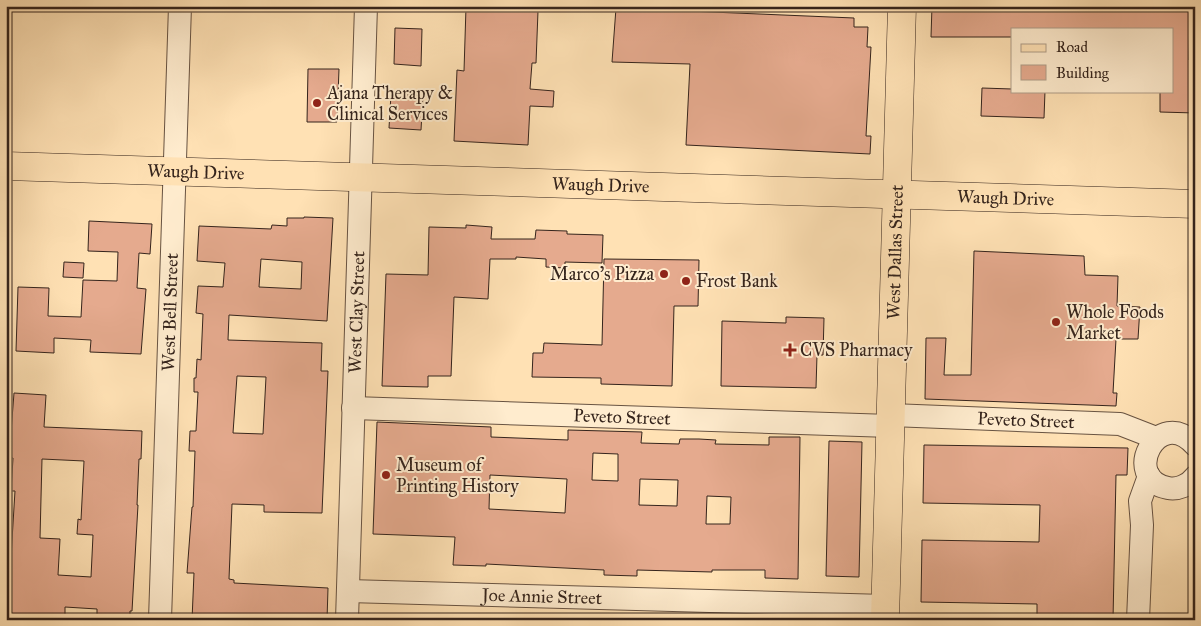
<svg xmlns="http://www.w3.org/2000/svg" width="1201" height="626" viewBox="0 0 1201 626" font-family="'IM FELL Great Primer',serif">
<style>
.building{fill:#e5aa8e;stroke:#35241c;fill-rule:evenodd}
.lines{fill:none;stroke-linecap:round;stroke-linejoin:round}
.minor-casing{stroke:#685342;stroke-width:24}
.major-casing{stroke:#35241c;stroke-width:29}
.minor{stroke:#ffecce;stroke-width:22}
.major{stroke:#ffe1b4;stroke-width:28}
.poi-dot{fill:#8f2418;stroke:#ffecce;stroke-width:2}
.labels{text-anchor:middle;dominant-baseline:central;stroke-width:4;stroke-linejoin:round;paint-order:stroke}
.poi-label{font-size:18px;fill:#35241c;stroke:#ffecce;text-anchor:start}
.street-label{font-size:18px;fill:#35241c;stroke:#ffecce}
</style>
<rect width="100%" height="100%" fill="#ffe1b4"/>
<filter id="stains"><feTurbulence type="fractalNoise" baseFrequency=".004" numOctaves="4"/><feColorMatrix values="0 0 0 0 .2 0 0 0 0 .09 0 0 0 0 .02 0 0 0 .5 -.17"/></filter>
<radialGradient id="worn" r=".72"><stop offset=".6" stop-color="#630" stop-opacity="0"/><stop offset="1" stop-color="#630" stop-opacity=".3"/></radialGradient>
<path class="building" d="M932,6L1088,7L1190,11L1189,60H1195V113L1160,112V91H1172V29H1012V37H931Z
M466,7L538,11L536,63H532L530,89L554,91L553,107L530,106L528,145L454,141L457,70L464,71Z
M616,8L854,18V27H868L867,47H871L866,136H871L870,154L686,145L690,64L612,62Z
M395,28L422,29L421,66L394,64Z
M308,69H339L337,122H307Z
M982,88L1012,89V91H1045L1044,118L981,116Z
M391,94L423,96L421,130L389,128Z
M304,217L333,218L327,321L229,315L228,340L322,343L321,371H328L322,513L264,512V505L232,504L229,579L234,580V583L328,588L327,620L256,619L224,615V620H192L194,573H187L192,507H193L195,451H189L190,431H196L198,392H194V378H196L197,359L201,360L203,314L196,313L198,286L223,287L225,263L197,261L199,226L271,229L272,225L287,226V218H304ZM261,259L302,262L301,289L259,287ZM237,376L266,377L263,434L233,433Z
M89,221L152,224L150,254L139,253L137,288L146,289L141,354L90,352L91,340L54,338V353L16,351L18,287L49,288L48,316L81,317L83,280L117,281L118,252L88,251Z
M466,225L492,227L491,239H535L536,230L567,231V234L603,235L602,263L565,262V268L546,267V259L516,257V259H490L488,299L454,297L451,376H428V387L382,386L386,274L428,275L429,227L466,228Z
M974,251L1084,256L1085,275L1118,276L1117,306L1140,307L1138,339H1116L1113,393H1117L1116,406L925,399L926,338H946L944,375H971Z
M604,259L699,260L698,306H674L672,386L601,384V378L532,377L533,353H543L544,343L602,345Z
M64,262L84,263L83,278L63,277Z
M786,317L824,318L823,355H817L816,388L721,386L722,321L786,323Z
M14,393L46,395L44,427L142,431L141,459H139L137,505H138L132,611H130V620H97V609L65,607V620H10V606L6,605V573H10L15,491H11L13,458H9ZM42,459L84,461L81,520L78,519L77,534L93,535L91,577L58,575L60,539L40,538Z
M377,422L491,427V437L568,440V430L642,432L641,443L679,444L680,439H699L716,440L715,444L769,445V437H800L798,579L765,578V570H712V572L637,570V576L604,575V570L486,564V566L453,565L455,537L373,534ZM593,453L618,454V481L592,480ZM490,475L567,479L565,513L489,509ZM640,479L678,480L677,506L639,505ZM707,496L731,497L730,524H706Z
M829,441L862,442L859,577L826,576Z
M924,445L1128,448L1127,475H1116L1113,620H1037V604L921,602L922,540L1039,542L1040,505L923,503Z"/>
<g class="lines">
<g class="minor-casing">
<g id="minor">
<path id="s1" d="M353,408L890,426"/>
<path id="s2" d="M891,415L1120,424L1156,438"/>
<path d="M1195,445C1158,404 1120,479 1168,488C1178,490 1189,485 1195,477"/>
<path id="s3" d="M348,591L885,606"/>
<path id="s4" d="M160,620L180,6"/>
<path id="s5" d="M347,620L366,6"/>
<path d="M1138,620L1142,525L1140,501L1149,476"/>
</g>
</g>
<g class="major-casing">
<g id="major">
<path id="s6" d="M6,166L1195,204"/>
<path id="s7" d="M885,620L902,6"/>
</g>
</g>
<use href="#minor" class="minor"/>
<use href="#major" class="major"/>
</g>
<g class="poi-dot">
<circle cx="317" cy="103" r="5"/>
<circle cx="664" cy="274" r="5"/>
<circle cx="686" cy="281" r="5"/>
<circle cx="1056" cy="322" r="5"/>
<path d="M787.5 342.5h5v5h5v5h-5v5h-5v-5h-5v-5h5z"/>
<circle cx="386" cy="475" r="5"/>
</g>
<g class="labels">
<g class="poi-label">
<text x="327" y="93">Ajana Therapy &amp;<tspan x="327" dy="21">Clinical Services</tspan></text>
<text x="654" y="274" text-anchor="end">Marco's Pizza</text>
<text x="696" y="281">Frost Bank</text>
<text x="1066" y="312">Whole Foods<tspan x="1066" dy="21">Market</tspan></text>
<text x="800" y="350">CVS Pharmacy</text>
<text x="396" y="465">Museum of<tspan x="396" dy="21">Printing History</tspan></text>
</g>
<g class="street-label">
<text stroke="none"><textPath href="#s6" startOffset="190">Waugh Drive</textPath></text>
<text stroke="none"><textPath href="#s6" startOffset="595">Waugh Drive</textPath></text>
<text stroke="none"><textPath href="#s6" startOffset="1000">Waugh Drive</textPath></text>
<text stroke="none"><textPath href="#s7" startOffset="368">West Dallas Street</textPath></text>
<text stroke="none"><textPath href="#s4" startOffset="308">West Bell Street</textPath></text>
<text stroke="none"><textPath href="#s5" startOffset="308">West Clay Street</textPath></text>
<text stroke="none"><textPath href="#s1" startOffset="269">Peveto Street</textPath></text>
<text stroke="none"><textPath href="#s2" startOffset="135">Peveto Street</textPath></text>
<text stroke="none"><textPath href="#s3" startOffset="194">Joe Annie Street</textPath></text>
</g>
</g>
<rect width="1201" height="626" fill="none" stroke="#ffe1b4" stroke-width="25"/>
<rect x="8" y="8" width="1186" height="611" fill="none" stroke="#35241c" stroke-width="2.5"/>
<rect x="12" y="12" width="1176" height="601" fill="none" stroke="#35241c"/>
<rect x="1011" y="28" width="162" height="65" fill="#ffecce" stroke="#ae9c87"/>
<rect x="1021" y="44" width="25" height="8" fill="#ffe1b4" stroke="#ae9c87"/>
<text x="1056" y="52" font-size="15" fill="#35241c">Road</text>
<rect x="1021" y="65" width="25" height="15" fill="#e5aa8e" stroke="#ae9c87"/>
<text x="1056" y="78" font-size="15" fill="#35241c">Building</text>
<rect width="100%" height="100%" filter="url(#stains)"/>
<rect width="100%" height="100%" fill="url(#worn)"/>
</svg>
